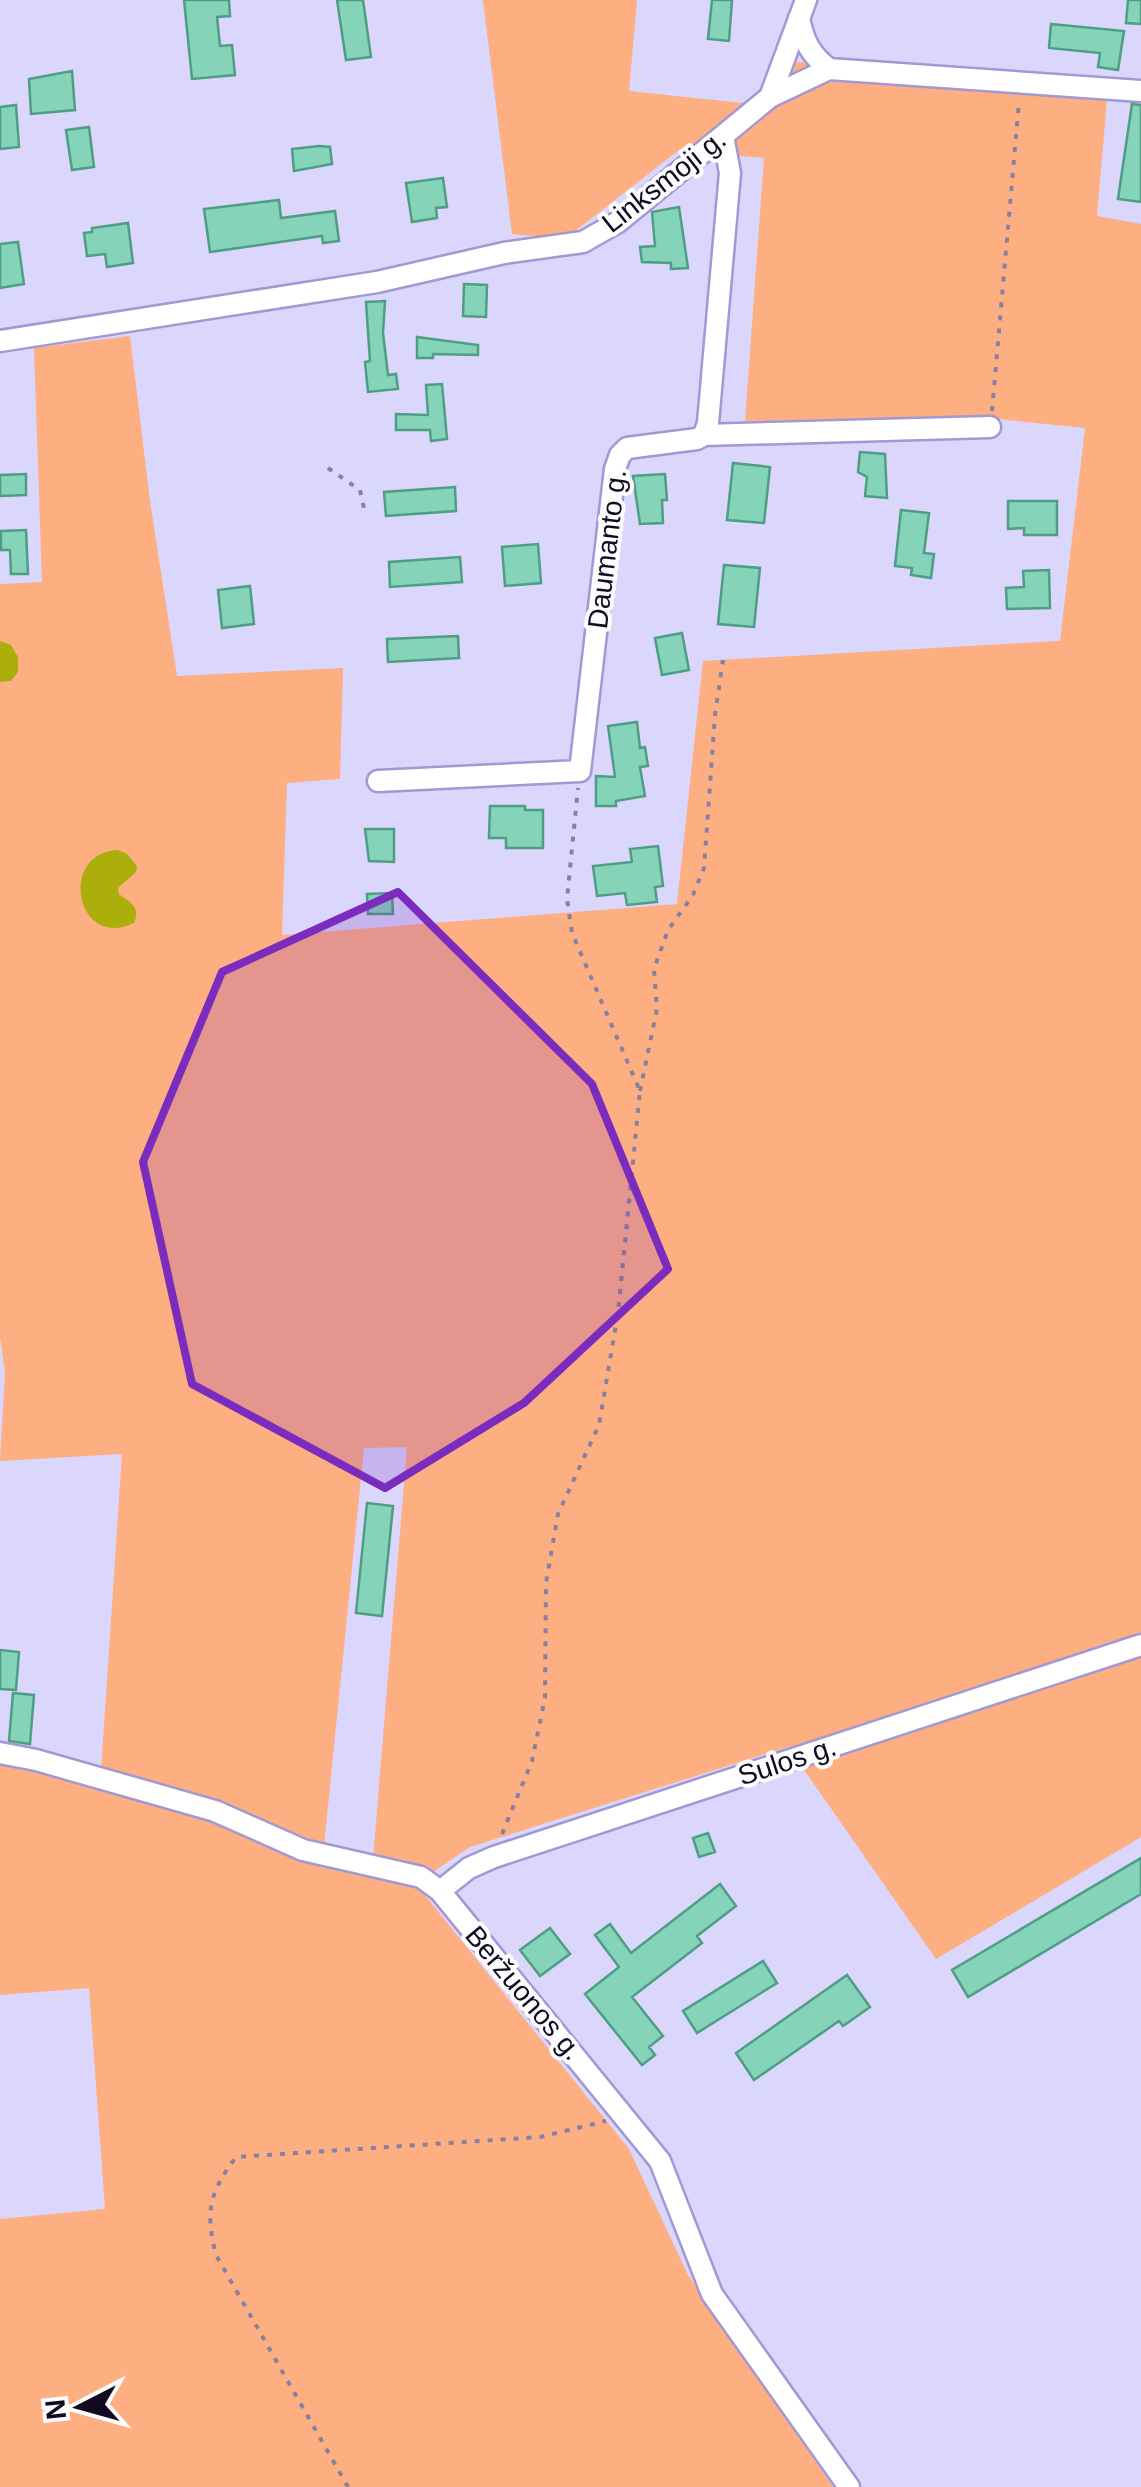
<svg xmlns="http://www.w3.org/2000/svg" width="1141" height="2487" viewBox="0 0 1141 2487" font-family="Helvetica,sans-serif">
<style>
.green{fill:#fdaf82}
.water{fill:#acae0c}
.building{fill:#85d4ba;stroke:#4e9d84;stroke-width:2.5}
.lines{fill:none;stroke-linecap:round;stroke-linejoin:round}
.minor-casing{stroke:#a198d4;stroke-width:25}
.path{stroke:#8681a1;stroke-width:4;stroke-dasharray:5 8;stroke-linecap:butt}
.minor{stroke:#fff;stroke-width:20}
.marked{fill:#7b2cbf;fill-opacity:0.2;stroke:#7b2cbf;stroke-width:8;stroke-linejoin:round}
.labels{text-anchor:middle;dominant-baseline:central;stroke-width:8;stroke-linejoin:round;paint-order:stroke}
.street-label{font-size:28px;fill:#100b21;stroke:#fcfcfc}
</style>
<rect width="100%" height="100%" fill="#dad6fc"/>
<path class="green" d="M483,0H637L629,91L772,106L793,61L972,89L1107,100L1097,216L1141,224V1837L936,1959L788,1747L470,1847L430,1874L373,1859L407,1447L364,1448L324,1846L101,1771L122,1454L0,1461L5,1373L0,1337V682L11,681L0,641V584L42,582L34,348L130,336L150,501L177,676L343,668L340,779L287,783L282,935L677,904L703,661L1060,641L1085,428L978,417L745,421L764,158L679,150L574,232L554,238L512,234Z
M0,1765L100,1786L199,1814L420,1889L629,2149L688,2275L833,2487H0V2219L105,2209L89,1988L0,1995Z"/>
<path class="water" d="M0,641L11,645L18,657V672L11,681L0,682Z
M118,850L127,854L137,866L136,872L118,888L119,894C130,903 141,906 134,923C75,951 58,852 118,850Z"/>
<path class="building" d="M184,0H229L230,16L217,17L220,46L232,45L235,75L192,79Z
M337,0H363L371,57L346,60Z
M712,0H732L729,41L708,39Z
M1128,0H1141V24L1126,23Z
M1051,24L1124,31L1118,70L1098,67L1100,53L1049,48Z
M72,71L75,110L31,114L29,79Z
M1132,104L1141,105V202L1118,199Z
M16,105L19,147L0,149V107Z
M89,127L94,167L72,170L66,130Z
M319,146L330,147L332,164L294,171L292,149Z
M443,178L447,207L436,208L437,218L412,222L406,183Z
M279,200L281,218L335,211L339,241L323,243L322,236L210,252L204,209Z
M679,207L688,268L671,269V263L642,262L640,247L655,246L652,212Z
M128,223L133,263L107,267L105,254L87,256L84,233L92,232V228Z
M18,242L24,284L0,288V244Z
M464,284L487,285L486,317L463,316Z
M385,301L383,333L388,375L396,374L398,389L368,392L365,362L370,361L366,302Z
M417,337L478,345V355L433,354V358H417Z
M442,384L447,439L431,441L430,430H396V414L428,415L426,385Z
M860,452L885,454L887,498L865,496L867,477L858,472Z
M733,463L770,467L764,523L727,520Z
M26,474V495L0,496V475Z
M665,474L667,500H662L663,523L640,524L633,476Z
M455,487L456,511L386,516L384,492Z
M1008,501H1057V535H1024V528L1008,529Z
M901,510L929,513L924,553L934,554L931,578L911,575L912,568L895,566Z
M26,530L28,574H11L10,550H1V531Z
M538,544L541,583L505,586L502,547Z
M460,557L462,582L390,587L389,562Z
M724,565L760,568L754,627L718,624Z
M1049,570L1050,608L1007,609L1006,588L1024,587L1023,571Z
M250,586L254,624L222,628L218,590Z
M682,633L689,670L662,675L655,638Z
M458,636L459,658L388,662L387,639Z
M637,722L640,748L645,747L648,766L640,767L645,796L616,801V806H596V776L615,777L608,726Z
M490,806H525V810H543V848H506V838H489Z
M365,829H394V862L369,861Z
M658,846L663,886L655,887L657,902L627,905L625,893L597,896L593,866L632,862L630,849Z
M392,893L393,914H368L367,894Z
M367,1503L393,1506L382,1616L356,1613Z
M0,1650L19,1652L16,1690L0,1689Z
M13,1693L34,1695L30,1744L9,1741Z
M708,1833L715,1852L699,1857L693,1838Z
M1141,1858V1894L968,1997L952,1970Z
M720,1884L736,1906L697,1936L702,1943L632,1997L663,2036L649,2047L655,2055L642,2065L585,1994L619,1967L595,1935L610,1924L631,1953Z
M550,1928L570,1954L540,1976L520,1950Z
M763,1961L777,1983L697,2033L683,2011Z
M847,1975L870,2007L843,2026L839,2021L754,2080L736,2053Z"/>
<g class="lines">
<g class="minor-casing">
<path id="minor" d="M799,18C804,42 810,54 829,69
M770,97L806,0
M0,341L377,282L504,253L583,242L618,222L770,97L829,69L1141,91
M704,435L990,427
M378,781L580,771L615,469L620,455L627,448L697,439L704,435L708,423L730,173L723,136
M0,1753L36,1760L215,1811L303,1850L421,1877L440,1891L660,2161L712,2294L849,2487
M440,1891L469,1868L494,1857L1141,1645"/>
</g>
<path class="path" d="M992,411L1019,102
M328,468L360,490L365,513
M640,1091L657,1009L654,969L668,930L693,895L704,868L715,715L723,660
M502,1834L532,1761L545,1698L546,1583L558,1514L599,1425L618,1313L640,1091L572,933L567,899L578,788
M348,2487L216,2255C205,2212 209,2193 236,2157L540,2137L606,2121"/>
<use href="#minor" class="minor"/>
</g>
<path class="marked" d="M398,892L592,1084L668,1269L524,1403L385,1488L192,1384L143,1162L222,972Z"/>
<g class="labels">
<g class="street-label">
<text transform="translate(664 181) rotate(-38)">Linksmoji g.</text>
<text transform="translate(607 549) rotate(-83)">Daumanto g.</text>
<text transform="translate(787 1761) rotate(-18)">Sulos g.</text>
<text transform="translate(524 1993) rotate(50)">Beržuonos g.</text>
</g>
</g>
<g transform="translate(80 2407) rotate(264)" stroke="#fcfcfc" stroke-width="8" paint-order="stroke">
<path d="M0-8L18 38L0 25L-18 38Z" fill="#100b21"/>
<text y="-15" font-size="28" font-weight="bold" text-anchor="middle" fill="#100b21">N</text>
</g>
</svg>
